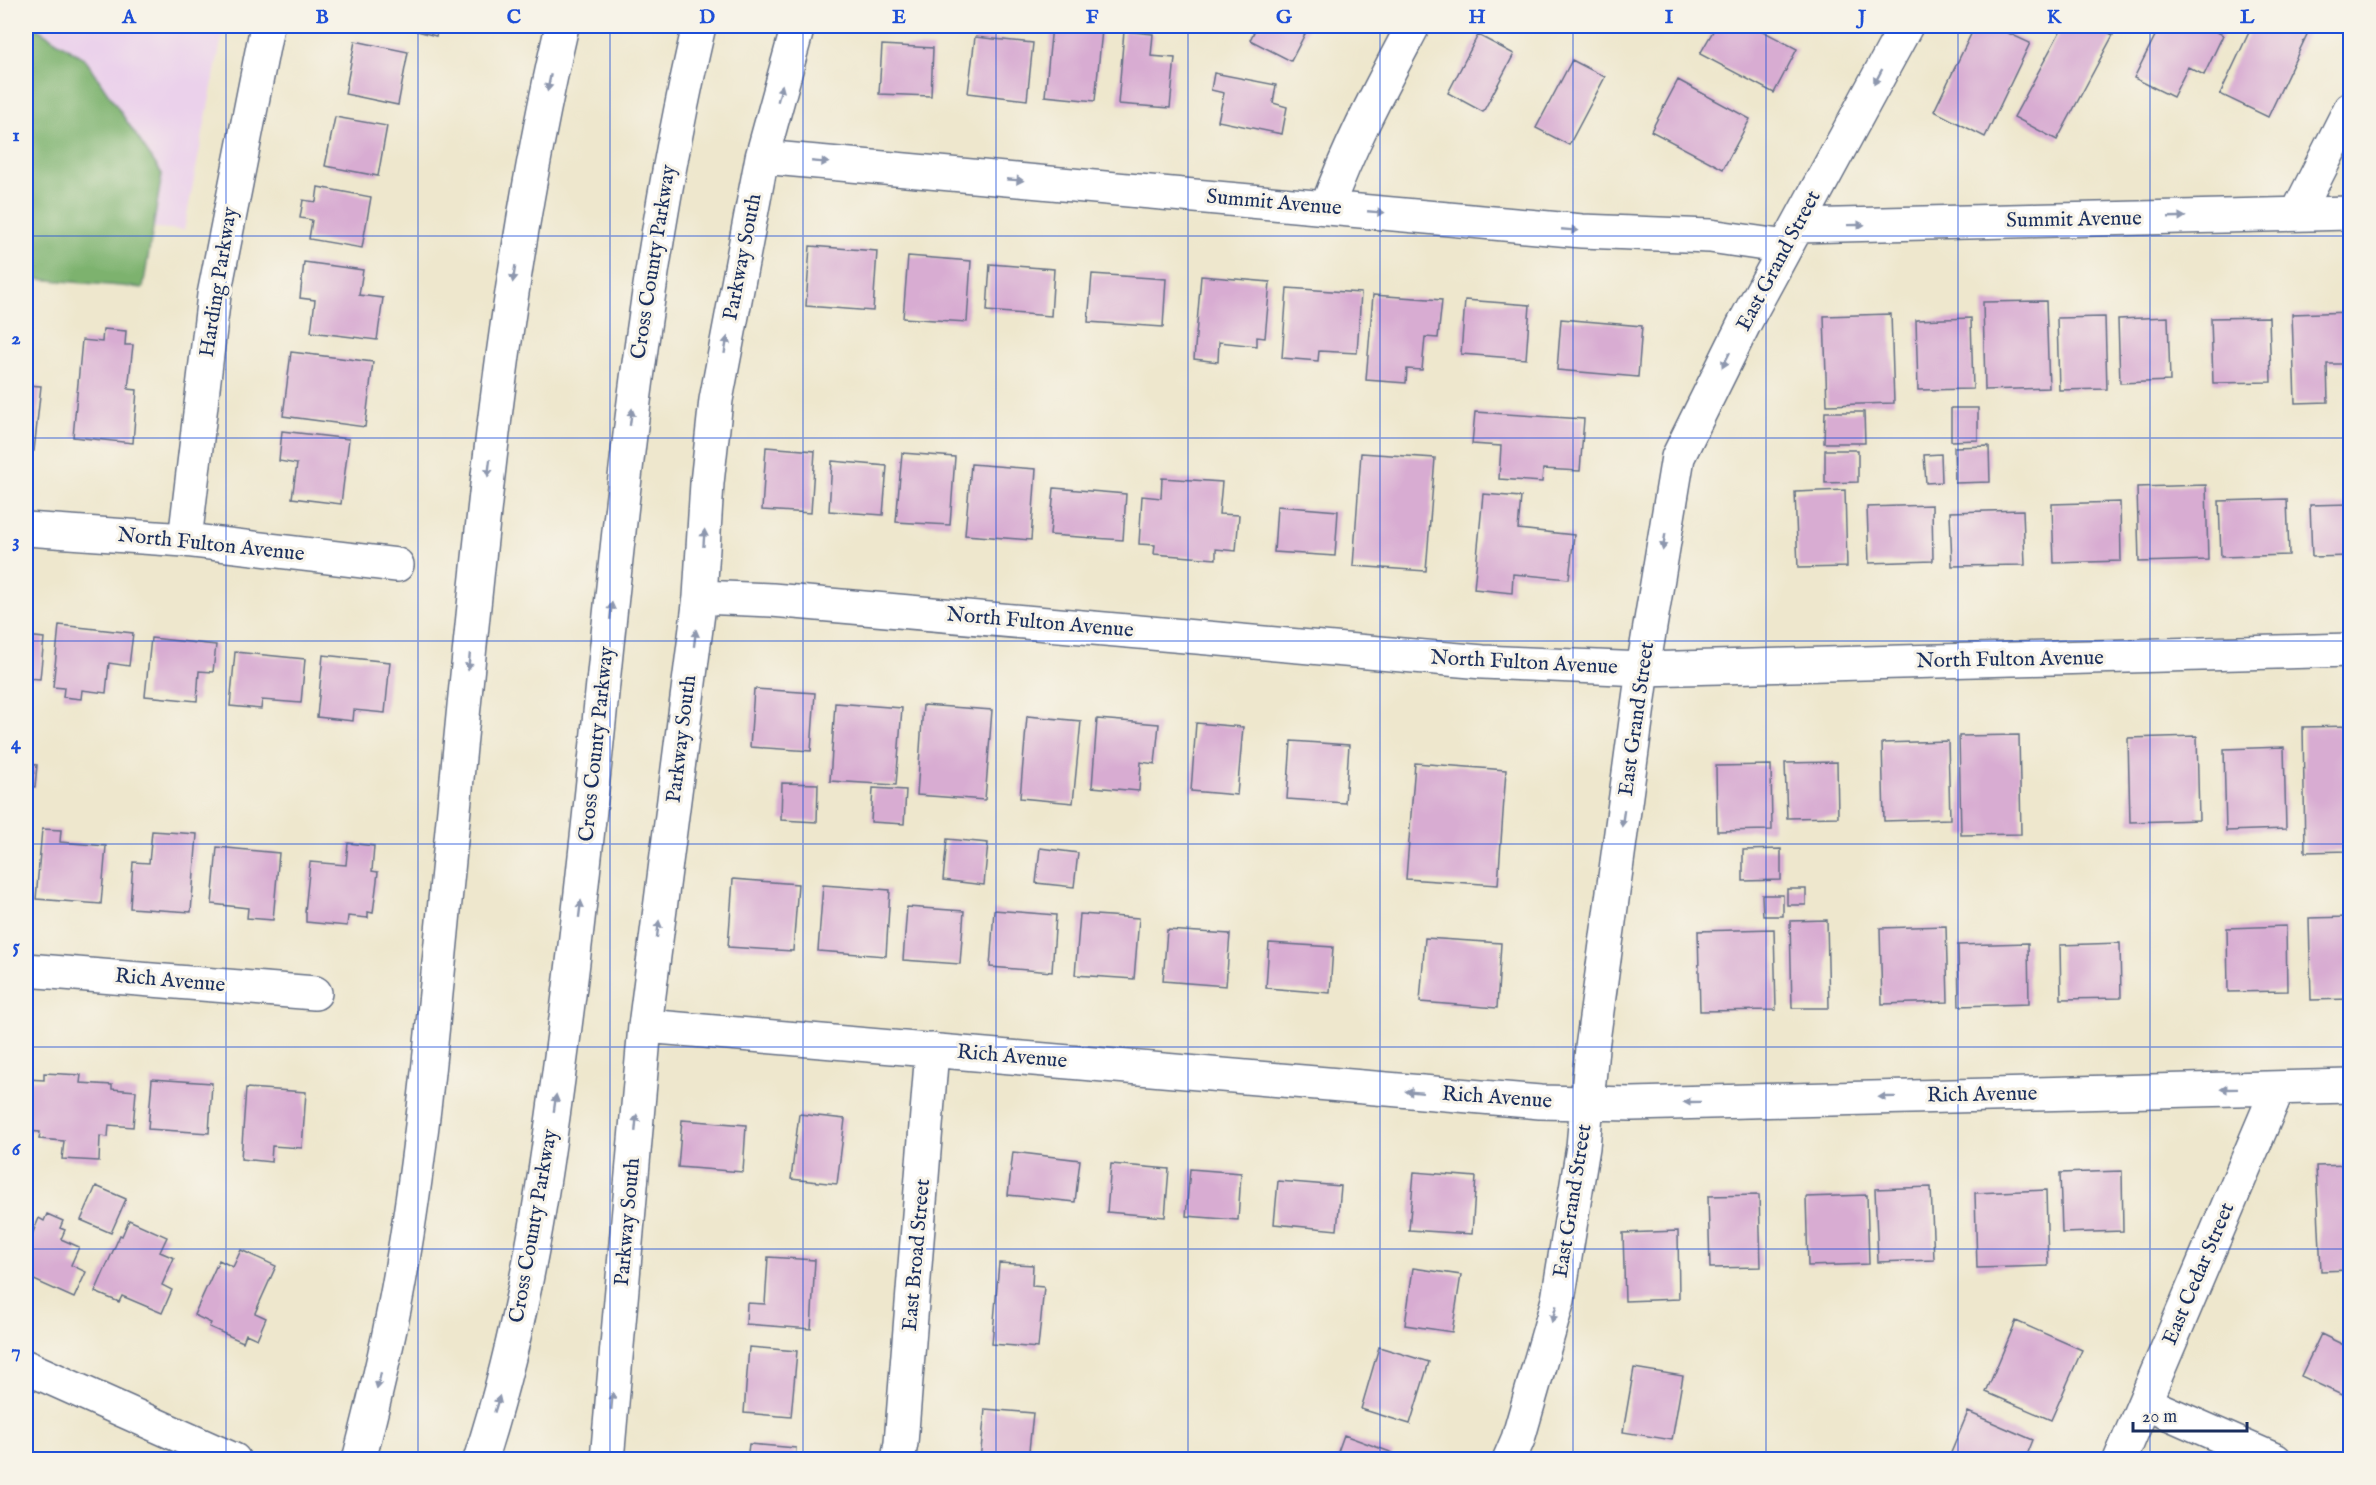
<svg xmlns="http://www.w3.org/2000/svg" width="2376" height="1485" viewBox="0 0 2376 1485" font-family="'IM FELL English',serif">
<style>
.built{fill:#ebd1eb}
.forest{fill:#7db26e;stroke:#4c7066;stroke-width:1.5}
.building{fill:#d8acd2}
.lines{fill:none;stroke-linecap:round;stroke-linejoin:round}
.street-casing{stroke:#656f85;stroke-width:36}
.highway-casing{stroke:#656f85;stroke-width:36}
.street{stroke:#fff;stroke-width:33}
.highway{stroke:#fff;stroke-width:33}
.oneway{fill:#8d97ae}
.grid{fill:none;stroke:#1d4ed8;stroke-width:1.5;stroke-opacity:0.55}
.labels{text-anchor:middle;dominant-baseline:central;stroke-width:6;stroke-linejoin:round;paint-order:stroke}
.street-label{font-size:21px;fill:#1b2f5e;stroke:#f7f3e8}
.neatline{fill:none;stroke:#1d4ed8;stroke-width:2}
.grid-label{font-size:20px;text-anchor:middle;font-weight:bold;fill:#1d4ed8}
</style>
<rect width="100%" height="100%" fill="#f7f3e8"/>
<filter id="ink" filterUnits="userSpaceOnUse"><feTurbulence type="fractalNoise" baseFrequency=".0167" numOctaves="2"/><feDisplacementMap in="SourceGraphic" scale="12" xChannelSelector="R" yChannelSelector="G"/><feConvolveMatrix kernelMatrix="1 2 1 2 8 2 1 2 1" color-interpolation-filters="sRGB"/></filter>
<filter id="wash" filterUnits="userSpaceOnUse"><feTurbulence type="fractalNoise" baseFrequency=".008" numOctaves="4" result="noise"/><feDisplacementMap in="SourceGraphic" scale="24" xChannelSelector="R" yChannelSelector="G"/><feGaussianBlur stdDeviation="1.35" result="paint"/><feColorMatrix in="noise" values="0 0 0 0 0 0 0 0 0 0 0 0 0 0 0 0 0 1.4 0 .05"/><feComposite in="paint" operator="in"/></filter>
<g filter="url(#wash)">
<rect width="100%" height="100%" fill="#eee7cd"/>
<path class="built" d="M26,26H224L184,230L26,219Z"/>
<path class="forest" d="M26,26H33L85,59L162,174L143,288L26,278Z"/>
<g id="blocks">
<path class="building" d="M399,26H439L436,36Z
M1052,26L1102,30L1095,101L1045,96Z
M1257,26H1309L1291,61L1250,40Z
M1716,26H1753L1797,49L1774,93L1700,54Z
M1975,26H1993L2030,43L1985,137L1934,111Z
M2063,26H2096L2113,35L2057,140L2014,117Z
M2160,26H2206L2223,35L2204,75L2188,67L2173,97L2134,78Z
M2252,26H2311L2268,117L2220,94Z
M1124,31L1153,34L1151,56L1175,58L1170,108L1118,104Z
M1478,35L1514,54L1483,112L1448,93Z
M975,37L1033,43L1027,100L968,93Z
M355,41L408,52L398,105L345,94Z
M882,45L933,48L931,96L879,94Z
M1572,60L1605,77L1569,145L1536,128Z
M1214,73L1276,85L1273,103L1287,107L1282,134L1218,121L1224,93L1211,90Z
M1678,80L1750,119L1723,169L1651,131Z
M335,117L387,126L378,176L325,166Z
M318,187L371,197L362,248L309,239L312,220L300,218L303,200L316,202Z
M810,246L877,251L873,311L806,306Z
M908,256L971,261L967,322L903,318Z
M304,262L363,270L359,295L383,298L377,340L311,332L315,300L300,298Z
M990,264L1054,269L1051,316L987,311Z
M1092,274L1166,279L1163,327L1088,322Z
M1201,276L1270,282L1265,338L1257,337V346L1219,342L1218,362L1194,359Z
M1287,288L1361,293L1357,353L1319,351L1318,361L1282,358Z
M1373,295L1442,300L1438,338L1425,337L1422,370L1407,369L1406,383L1366,380Z
M1465,300L1530,305L1526,359L1461,354Z
M2046,301L2049,388L1985,390L1983,302Z
M2350,312V364H2327L2328,402L2295,403L2292,314Z
M1891,314L1894,403L1827,405L1824,316Z
M2105,317L2107,389L2059,390L2057,318Z
M2168,317L2170,381L2120,383L2118,319Z
M2269,317L2271,382L2213,383L2211,318Z
M1971,318L1973,389L1918,390L1916,320Z
M1561,319L1642,326L1638,377L1557,370Z
M103,329L126,331L125,345H133L128,389L137,390L133,443L73,437L82,340L102,342Z
M291,352L373,362L365,427L283,416Z
M26,385L41,386L34,451H26Z
M1951,408H1978V440L1951,441Z
M1475,412L1584,419L1580,471L1543,469L1542,482L1499,479L1501,446L1472,444Z
M1825,412H1864L1865,443H1824Z
M282,431L349,439L341,504L292,498L297,464L279,461Z
M1989,446L1990,482L1955,483L1954,447Z
M766,447L815,451L811,513L762,510Z
M1825,450H1858V482L1825,483Z
M902,453L955,457L950,525L896,522Z
M1361,453L1435,458L1426,571L1353,566Z
M1941,454L1942,482L1926,483L1924,455Z
M832,461L887,466L883,515L829,511Z
M971,464L1036,469L1031,540L965,535Z
M1162,478L1222,482L1219,514L1239,515L1236,551L1216,549V559L1154,554L1155,545L1139,544L1142,496L1161,498Z
M2206,485L2208,560L2139,562L2137,487Z
M1054,488L1126,494L1123,540L1050,535Z
M1845,490L1847,567L1798,568L1795,492Z
M1483,494L1521,497L1518,529L1574,535L1569,579L1513,574L1512,593L1474,589Z
M2287,499L2289,555L2221,557L2219,501Z
M2120,502L2121,561L2054,563L2052,504Z
M2350,504V556L2312,557L2310,505Z
M1932,505L1933,561L1869,563L1867,507Z
M1277,506L1338,511L1335,556L1274,552Z
M2023,510L2025,565L1952,566L1950,512Z
M59,625L133,633L129,666L109,663L106,693L82,690L81,699L63,697L64,688L53,687Z
M26,636L44,638L40,679L26,678Z
M151,638L216,645L213,672L199,671L197,701L145,696Z
M235,652L305,659L301,703L262,700L261,709L230,706Z
M323,655L390,662L385,713L354,710L353,721L317,717Z
M754,689L815,693L811,751L750,747Z
M835,703L902,708L896,785L830,781Z
M923,705L992,710L985,800L917,795Z
M1027,716L1081,721L1073,803L1020,798Z
M1097,719L1159,724L1155,764L1141,762L1139,791L1092,787Z
M1196,723L1243,727L1237,795L1191,791Z
M2350,726V851L2305,852L2303,727Z
M2019,735L2021,834L1961,835L1959,736Z
M2197,736L2199,820L2130,822L2128,738Z
M1291,741L1349,745L1345,803L1287,799Z
M1948,741L1950,819L1884,821L1882,743Z
M2284,747L2286,829L2226,831L2224,749Z
M1837,762L1838,817L1787,818L1785,763Z
M1415,763L1506,770L1498,885L1406,879Z
M26,764L37,765L35,787L26,786Z
M1771,765L1772,830L1717,831L1716,766Z
M782,783L818,784L817,822L781,820Z
M873,788L906,790L904,824L871,822Z
M42,829L61,830L60,842L106,846L101,904L36,899Z
M152,831L197,834L191,912L130,908L133,862L149,863Z
M947,839L988,843L984,885L943,880Z
M348,843L374,846L372,871L378,872L373,913L368,912V918L348,916L347,926L306,922V912H305L310,862L346,865Z
M217,847L279,853L273,920L247,918L248,908L212,904Z
M1040,848L1078,853L1074,887L1036,883Z
M1781,849V880L1743,881V850Z
M733,879L798,884L793,951L728,947Z
M823,885L890,890L886,956L818,951Z
M1787,889H1806V905H1787Z
M1762,895H1783V916H1763Z
M907,907L964,911L960,964L903,960Z
M994,910L1056,915L1052,972L990,967Z
M1080,914L1139,918L1134,979L1075,975Z
M2350,917V999L2311,1000L2309,918Z
M1827,920L1829,1008H1792L1790,921Z
M1946,926L1948,1002L1882,1004L1880,928Z
M2286,926L2287,991L2228,992L2227,928Z
M1774,929L1776,1010L1700,1011L1698,931Z
M1167,930L1230,934L1226,986L1163,981Z
M1425,938L1501,943L1497,1008L1420,1002Z
M1269,943L1333,947L1330,993L1266,988Z
M2028,943L2029,1004L1959,1006L1958,945Z
M2120,943L2121,998L2061,999L2060,945Z
M44,1073L81,1075L80,1083L112,1085V1089L136,1091L133,1127L109,1125L108,1137L100,1136L99,1161L62,1159L64,1141L39,1139L40,1132L26,1131V1079L44,1080Z
M152,1079L212,1083L209,1133L148,1129Z
M246,1088L306,1092L302,1148L272,1146L271,1162L241,1159Z
M799,1114L845,1119L837,1184L791,1179Z
M682,1120L746,1125L743,1172L678,1167Z
M1013,1152L1080,1160L1075,1202L1008,1195Z
M1111,1164L1169,1169L1165,1217L1107,1212Z
M2350,1165V1270L2321,1271L2316,1166Z
M1190,1169L1241,1173L1238,1220L1186,1216Z
M2122,1171L2123,1231L2062,1233L2060,1173Z
M1414,1172L1476,1177L1472,1234L1409,1230Z
M1278,1181L1341,1186L1337,1230L1274,1224Z
M96,1186L126,1199L111,1233L81,1220Z
M1931,1187L1934,1260L1878,1262L1875,1189Z
M2046,1190L2048,1266L1977,1268L1975,1193Z
M1759,1195L1761,1267L1710,1268L1708,1196Z
M1867,1195L1869,1264L1808,1266L1806,1197Z
M47,1214L63,1221L60,1228L65,1230L61,1239L79,1247L71,1265L86,1272L74,1298L32,1279L28,1290L26,1289V1249L39,1218L44,1221Z
M129,1220L167,1237L160,1252L174,1258L162,1285L172,1290L162,1313L122,1296L119,1302L95,1292L120,1235L122,1236Z
M1678,1231L1679,1299L1625,1301L1623,1233Z
M241,1250L276,1266L255,1313L266,1318L257,1339L246,1334L243,1342L209,1327L211,1323L194,1315L219,1260L233,1267Z
M768,1257L815,1260L811,1329L746,1324L747,1303L765,1304Z
M999,1263L1033,1265L1032,1286L1044,1287L1038,1348L992,1344Z
M1413,1268L1461,1275L1452,1332L1405,1325Z
M2016,1321L2082,1350L2051,1420L1986,1392Z
M2321,1334L2350,1348V1399L2301,1376Z
M749,1347L797,1351L791,1417L744,1413Z
M1379,1347L1429,1362L1410,1424L1361,1409Z
M1634,1368L1683,1376L1672,1440L1623,1432Z
M985,1409L1033,1413L1028,1460H980Z
M1968,1412L2033,1440L2025,1460H1948Z
M1344,1435L1393,1453L1391,1460H1335Z
M749,1444L796,1448L795,1460H747Z"/>
</g>
</g>
<g filter="url(#ink)">
<use href="#blocks" fill-opacity="0" stroke="#656f85" stroke-width="1.5"/>
<g class="lines">
<g class="street-casing">
<path id="street" d="M762,157L1582,231L1710,236L1785,247
M1327,207C1350,144 1382,85 1413,26
M2297,214L2350,109
M1798,226L2350,213
M26,529L185,540L397,565
M185,540L214,295L267,26
M700,597L772,600L1483,662L1643,669L2350,650
M26,970L315,993
M645,1026L1540,1102L1632,1104L2350,1086
M26,1367L234,1460
M2145,1403L2275,1460
M607,1460L645,1026L700,597L707,483L716,400L762,157L798,26
M898,1460L901,1443L932,1050
M1509,1460L1518,1439L1558,1300L1583,1147L1592,1048L1643,669L1678,457L1744,324L1906,26
M2120,1460L2278,1088"/>
</g>
<g class="highway-casing">
<path id="highway" d="M359,1460C377,1391 393,1323 404,1253C424,1133 434,1012 446,891C475,602 496,310 562,26
M480,1460C530,1307 550,1146 570,987C610,666 625,342 699,26"/>
</g>
<use href="#street" class="street"/>
<use href="#highway" class="highway"/>
</g>
<defs><path id="oneway-solid" d="M-6-.8H1V-3.2L6.5 0L1 3.2V.8H-6Z" transform="scale(1.5)"/></defs>
<g class="oneway">
<use href="#oneway-solid" transform="translate(1878 77) rotate(118)"/>
<use href="#oneway-solid" transform="translate(549 83) rotate(101)"/>
<use href="#oneway-solid" transform="translate(780 93) rotate(-75)"/>
<use href="#oneway-solid" transform="translate(820 162) rotate(5)"/>
<use href="#oneway-solid" transform="translate(1015 180) rotate(5)"/>
<use href="#oneway-solid" transform="translate(1376 212) rotate(5)"/>
<use href="#oneway-solid" transform="translate(2177 217) rotate(-2)"/>
<use href="#oneway-solid" transform="translate(1856 225) rotate(-1)"/>
<use href="#oneway-solid" transform="translate(1570 230) rotate(5)"/>
<use href="#oneway-solid" transform="translate(514 274) rotate(99)"/>
<use href="#oneway-solid" transform="translate(726 345) rotate(-80)"/>
<use href="#oneway-solid" transform="translate(1726 360) rotate(116)"/>
<use href="#oneway-solid" transform="translate(631 417) rotate(-83)"/>
<use href="#oneway-solid" transform="translate(489 468) rotate(97)"/>
<use href="#oneway-solid" transform="translate(704 538) rotate(-86)"/>
<use href="#oneway-solid" transform="translate(1664 542) rotate(99)"/>
<use href="#oneway-solid" transform="translate(611 611) rotate(-84)"/>
<use href="#oneway-solid" transform="translate(695 638) rotate(-83)"/>
<use href="#oneway-solid" transform="translate(469 662) rotate(96)"/>
<use href="#oneway-solid" transform="translate(1623 818) rotate(98)"/>
<use href="#oneway-solid" transform="translate(580 909) rotate(-83)"/>
<use href="#oneway-solid" transform="translate(658 929) rotate(-83)"/>
<use href="#oneway-solid" transform="translate(2229 1089) rotate(179)"/>
<use href="#oneway-solid" transform="translate(1414 1092) rotate(-175)"/>
<use href="#oneway-solid" transform="translate(1887 1097) rotate(179)"/>
<use href="#oneway-solid" transform="translate(1692 1102) rotate(179)"/>
<use href="#oneway-solid" transform="translate(555 1103) rotate(-82)"/>
<use href="#oneway-solid" transform="translate(636 1123) rotate(-85)"/>
<use href="#oneway-solid" transform="translate(1554 1314) rotate(106)"/>
<use href="#oneway-solid" transform="translate(379 1381) rotate(103)"/>
<use href="#oneway-solid" transform="translate(612 1401) rotate(-85)"/>
<use href="#oneway-solid" transform="translate(497 1404) rotate(-73)"/>
</g>
</g>
<path class="grid" d="M226,26V1460M418,26V1460M610,26V1460M803,26V1460M996,26V1460M1188,26V1460M1380,26V1460M1573,26V1460M1766,26V1460M1958,26V1460M2150,26V1460M26,236H2350M26,438H2350M26,641H2350M26,844H2350M26,1047H2350M26,1249H2350"/>
<g class="labels">
<g class="street-label">
<text transform="translate(1274 203) rotate(5)">Summit Avenue</text>
<text transform="translate(2074 220) rotate(-1)">Summit Avenue</text>
<text transform="translate(743 257) rotate(-79)">Parkway South</text>
<text transform="translate(1779 261) rotate(-62)">East Grand Street</text>
<text transform="translate(654 262) rotate(-81)">Cross County Parkway</text>
<text transform="translate(219 282) rotate(-81)">Harding Parkway</text>
<text transform="translate(211 545) rotate(6)">North Fulton Avenue</text>
<text transform="translate(1040 623) rotate(5)">North Fulton Avenue</text>
<text transform="translate(2010 660) rotate(-1)">North Fulton Avenue</text>
<text transform="translate(1524 663) rotate(3)">North Fulton Avenue</text>
<text transform="translate(1637 719) rotate(-82)">East Grand Street</text>
<text transform="translate(682 739) rotate(-83)">Parkway South</text>
<text transform="translate(597 744) rotate(-84)">Cross County Parkway</text>
<text transform="translate(170 981) rotate(5)">Rich Avenue</text>
<text transform="translate(1012 1057) rotate(5)">Rich Avenue</text>
<text transform="translate(1982 1095) rotate(-1)">Rich Avenue</text>
<text transform="translate(1497 1098) rotate(4)">Rich Avenue</text>
<text transform="translate(1573 1201) rotate(-81)">East Grand Street</text>
<text transform="translate(628 1222) rotate(-85)">Parkway South</text>
<text transform="translate(534 1226) rotate(-80)">Cross County Parkway</text>
<text transform="translate(917 1255) rotate(-85)">East Broad Street</text>
<text transform="translate(2199 1274) rotate(-67)">East Cedar Street</text>
</g>
</g>
<rect width="2376" height="1485" fill="none" stroke="#f7f3e8" stroke-width="66"/>
<path d="M2133 1422v9h114v-9" fill="none" stroke="#1b2f5e" stroke-width="3"/>
<text x="2142" y="1422" font-size="18" fill="#1b2f5e" stroke="#f7f3e8" stroke-width="4.5" paint-order="stroke">20 m</text>
<rect x="33" y="33" width="2310" height="1419" class="neatline"/>
<g class="grid-label">
<text x="129" y="23">A</text>
<text x="322" y="23">B</text>
<text x="514" y="23">C</text>
<text x="707" y="23">D</text>
<text x="899" y="23">E</text>
<text x="1092" y="23">F</text>
<text x="1284" y="23">G</text>
<text x="1477" y="23">H</text>
<text x="1669" y="23">I</text>
<text x="1862" y="23">J</text>
<text x="2054" y="23">K</text>
<text x="2247" y="23">L</text>
<text x="16" y="141">1</text>
<text x="16" y="344">2</text>
<text x="16" y="547">3</text>
<text x="16" y="749">4</text>
<text x="16" y="952">5</text>
<text x="16" y="1155">6</text>
<text x="16" y="1357">7</text>
</g>
</svg>
